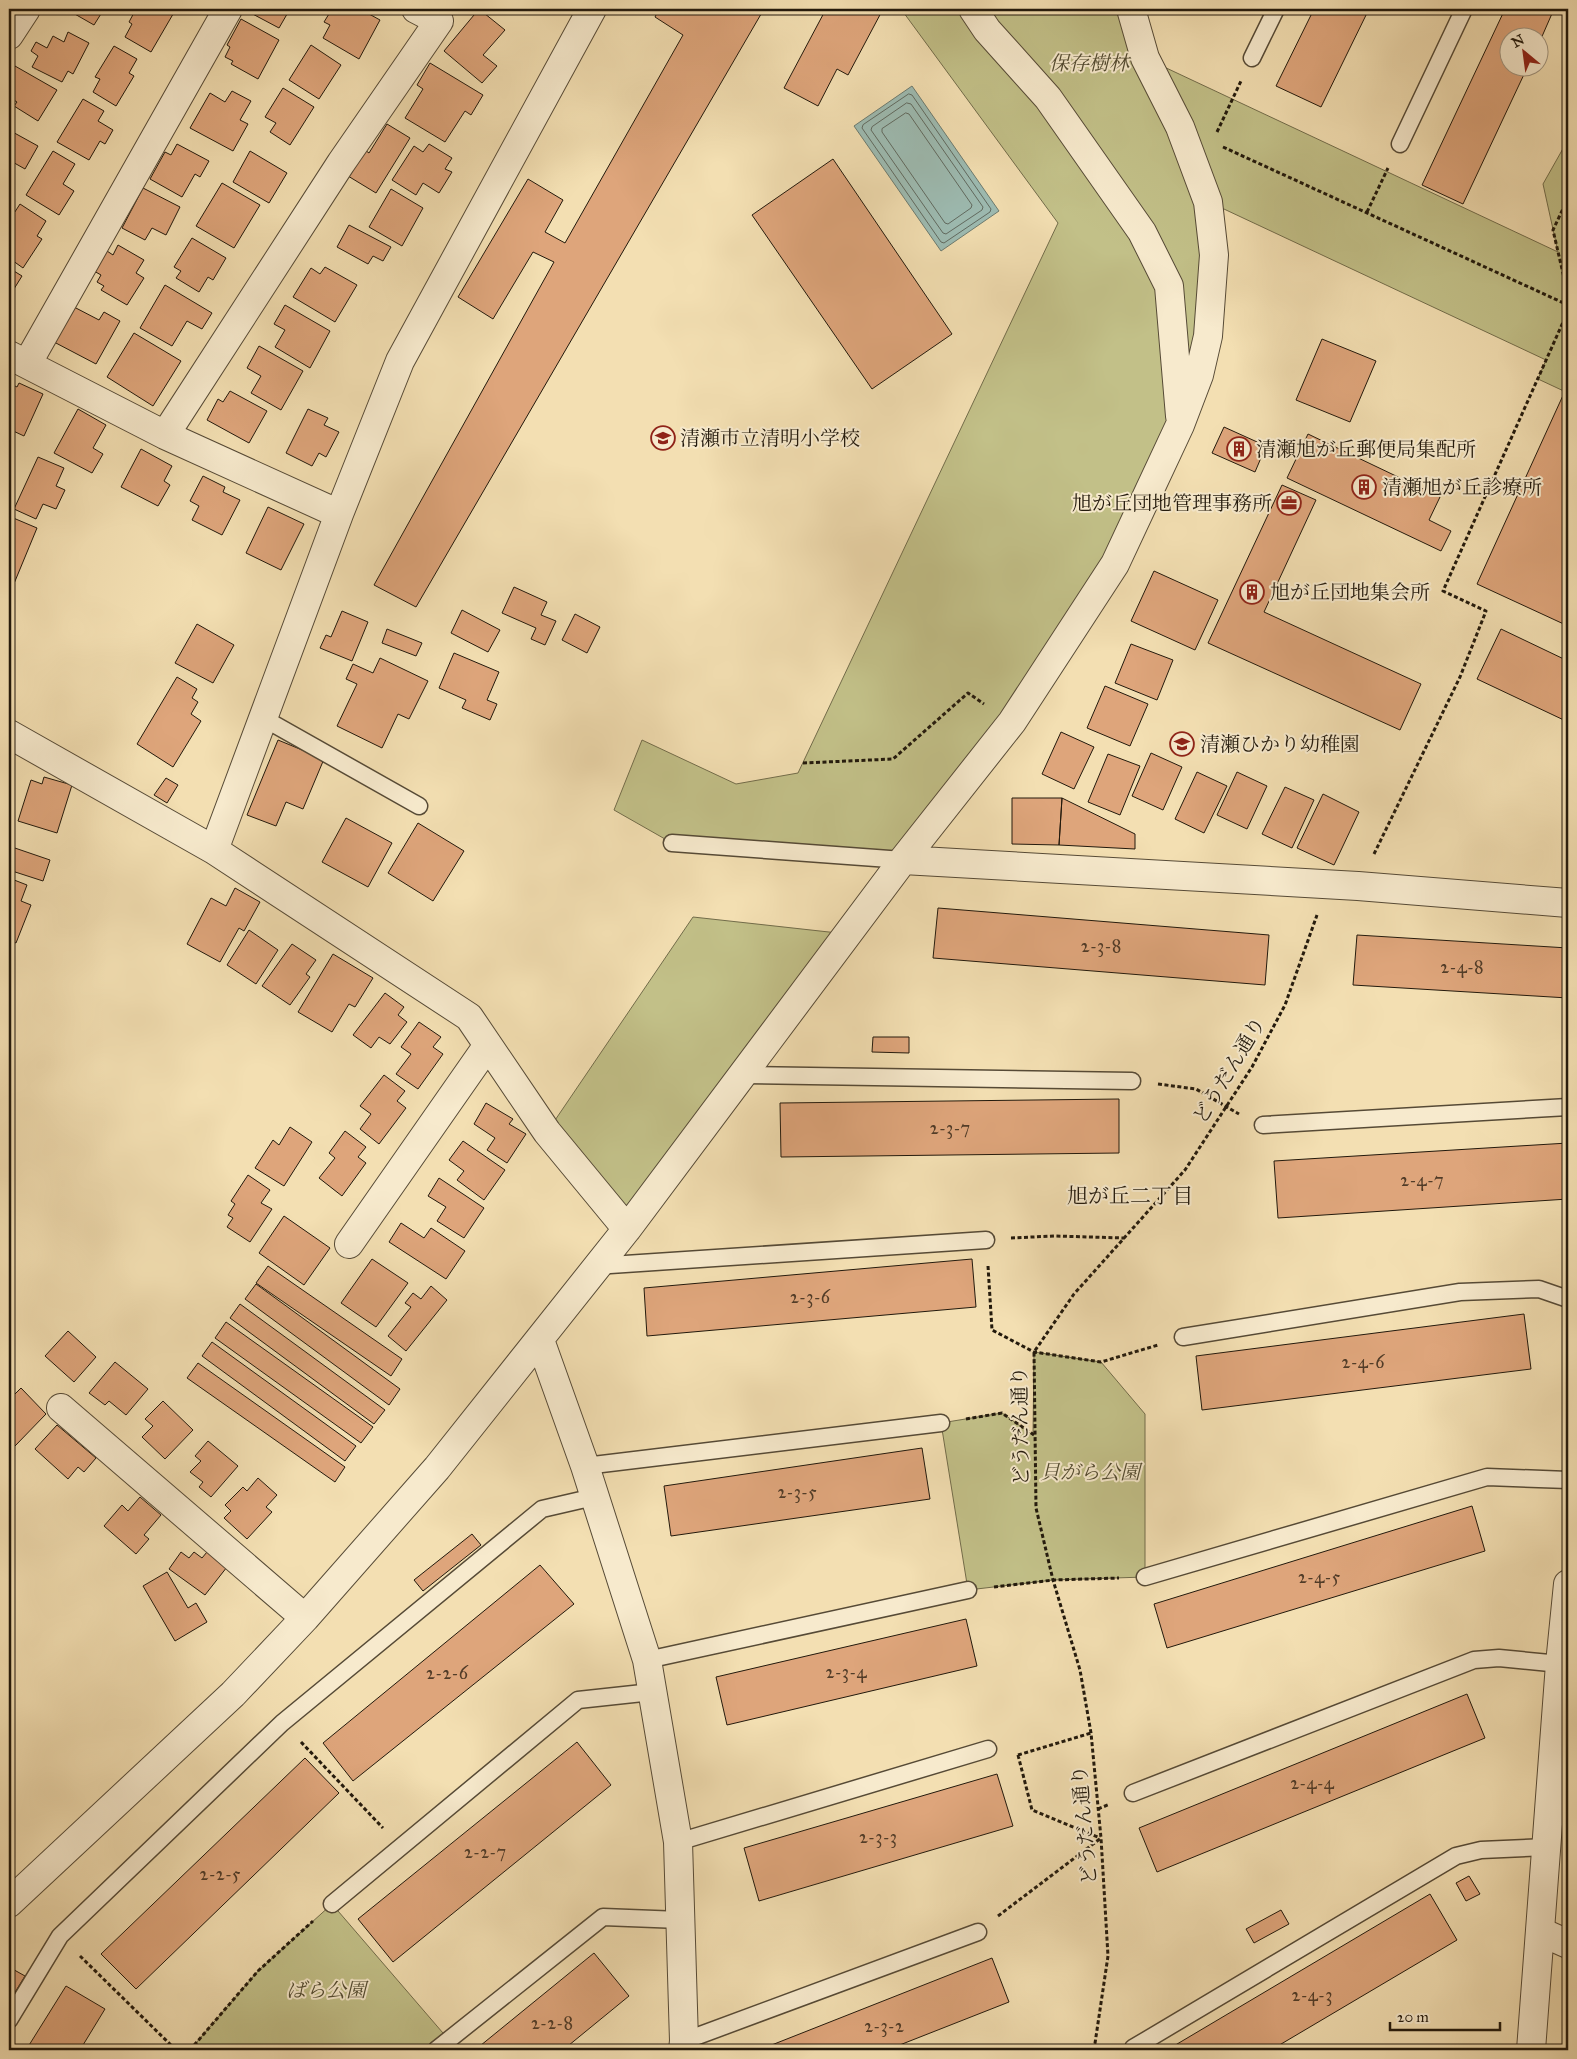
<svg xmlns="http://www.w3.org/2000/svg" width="1577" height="2059" viewBox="0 0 1577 2059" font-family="'IM FELL Great Primer','Noto Serif JP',serif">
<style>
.green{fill:#c2c088;stroke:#726c4a}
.water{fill:#9dbcb3;stroke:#6c7b70}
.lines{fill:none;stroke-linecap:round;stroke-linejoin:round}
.shore{stroke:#606a60;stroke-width:1}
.building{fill:#dea57b;stroke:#22190c}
.service-casing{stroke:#564a36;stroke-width:19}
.minor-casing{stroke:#564a36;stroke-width:30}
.tertiary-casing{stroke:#564a36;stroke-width:30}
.path{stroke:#22190c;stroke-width:3;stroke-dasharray:4 2.5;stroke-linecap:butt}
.service{stroke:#f7eacd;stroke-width:16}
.minor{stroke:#f7eacd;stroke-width:28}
.tertiary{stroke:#f7eacd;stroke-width:28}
.labels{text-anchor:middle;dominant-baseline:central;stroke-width:4;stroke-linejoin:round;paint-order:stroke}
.number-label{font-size:18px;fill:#513c28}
.park-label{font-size:20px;font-style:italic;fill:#524b31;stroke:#f7eacd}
.poi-label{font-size:20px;fill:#22190c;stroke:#f7eacd;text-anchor:start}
.street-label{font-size:20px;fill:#22190c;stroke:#f7eacd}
.neighbourhood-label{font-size:21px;fill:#22190c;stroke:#f7eacd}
</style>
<rect width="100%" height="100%" fill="#f3dfb2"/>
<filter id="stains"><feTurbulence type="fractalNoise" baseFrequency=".004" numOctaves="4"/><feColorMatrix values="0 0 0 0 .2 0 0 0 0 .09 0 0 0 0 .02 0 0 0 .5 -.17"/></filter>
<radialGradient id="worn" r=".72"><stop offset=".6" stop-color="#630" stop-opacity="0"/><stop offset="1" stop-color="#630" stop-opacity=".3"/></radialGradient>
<path class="green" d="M901,9H1131L1145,58L1558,252L1543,184L1565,145L1568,146V393L1538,379L1546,360L1209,202L1208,336L1115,564L903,860L672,843L614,810L642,740L736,784L798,773L1058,223Z
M693,917L847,934L627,1229L547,1132Z
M1034,1352L1101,1362L1145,1414V1577L1053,1580L968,1590L941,1423L1002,1413L1033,1435Z
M332,1904L449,2040L436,2050H190L258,1971Z"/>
<path class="water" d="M912,86L999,211L941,251L854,126Z"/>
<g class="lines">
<path class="shore" d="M909,94L912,95L991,209L990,212L944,243L941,242L862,128L863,125Z
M907,103L911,104L983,207L982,210L946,234L943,233L871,130L872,127Z
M906,113L909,114L972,205L971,208L948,224L945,223L882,132V129Z"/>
</g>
<path class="building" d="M66,9H104L94,25Z
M136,9L143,12L144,9H176L151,52L125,37L132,24L129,22Z
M248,9H290L279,28L247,11Z
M332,9L339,12L341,9H360L380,20L359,59L323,38L330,25L324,22Z
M479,9L505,30L483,55L497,66L482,83L444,51Z
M659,9H764L416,607L374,585L554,262L533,252L493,319L458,297L528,179L563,200L545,232L565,243L683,35L655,17Z
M826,9H877L882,11L848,75L837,69L818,106L784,88Z
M1314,9H1369L1321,107L1276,86Z
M1505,9H1554L1540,41V38H1510V68H1527L1463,204L1422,185Z
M241,19L279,40L258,79L231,64L233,61L225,57L230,47L227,45Z
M68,32L89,43L73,74L68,71L62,82L32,67L38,56L31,51L36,42L47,48L53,36L64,42Z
M311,45L341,65L319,99L289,80Z
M114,46L137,59L129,73L134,76L116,106L93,92L100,79L95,77Z
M430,63L483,95L471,115L465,111L445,142L405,118L423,89L417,85Z
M15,66L57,90L38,121L14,106L17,102L9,97V76Z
M283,88L314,107L290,145L270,132L276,123L265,117Z
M232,91L251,101L240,120L248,124L233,151L190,128L210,93L225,102Z
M83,99L104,111L98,121L113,130L105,144L100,141L89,160L57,142Z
M387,124L410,138L376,193L348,176L365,150L369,153Z
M9,130L38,146L25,169L9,160Z
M177,144L209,161L200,177L195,174L182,197L150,179L165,152L171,155Z
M429,144L452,158L445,169L452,172L439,193L423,183L416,195L392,180L414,146L423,152Z
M53,151L75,164L63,184L74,191L59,215L26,195Z
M250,151L287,173L269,203L233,182Z
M833,159L952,334L872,389L752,215Z
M222,183L260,205L234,248L196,226Z
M143,188L180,207L166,235L152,228L145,240L122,228Z
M391,189L423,208L402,246L369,227Z
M20,204L46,221L37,236L42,239L23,268L9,258V221Z
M349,225L391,247L383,261L373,256L368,264L337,247Z
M192,238L226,258L213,280L208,277L199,292L176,278L181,271L174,267Z
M118,245L144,260L136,273L144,278L127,305L101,290L104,286L97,282L101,275L94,271L107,251L113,255Z
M325,267L357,285L335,322L293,297L311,268L320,274Z
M9,268L22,276L9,297Z
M165,285L212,313L202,329L187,321L172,346L140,328Z
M285,305L330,331L310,368L275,347L285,330L274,324Z
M74,307L99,320L104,312L120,321L96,364L54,342Z
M134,333L181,361L153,406L107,377Z
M1322,339L1376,361L1350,422L1296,400Z
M259,346L303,371L281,410L251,393L261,376L247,368Z
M9,383L17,387L19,383L43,394L24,436L9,429Z
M230,391L267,411L249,443L207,420L218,399L223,402Z
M1565,391L1568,393V626L1477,584Z
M78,409L106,425L93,448L103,454L92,473L54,453Z
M308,409L328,418L324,425L339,432L326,457L319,453L312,466L286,453Z
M1224,427L1266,446L1255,472L1212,453Z
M1308,434L1440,497L1429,520L1451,531L1441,551L1287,478Z
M141,449L172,466L164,481L170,485L158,506L121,487Z
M38,457L64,468L56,486L65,490L56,509L43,504L36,519L14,509Z
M203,476L225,487L223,492L240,500L222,535L192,520L199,506L190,501Z
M1282,485L1316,500L1264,612L1421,684L1400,730L1208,643Z
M268,507L304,524L281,570L246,553Z
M11,517L37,528L13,586L9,584V523Z
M1154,571L1218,600L1195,650L1131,621Z
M514,587L547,602L541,615L556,621L545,645L531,639L536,628L502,613Z
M462,610L500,630L488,652L451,633Z
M342,611L368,622L352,661L320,648L326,635L331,637Z
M575,614L600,627L587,653L562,640Z
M197,624L234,645L213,683L175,663Z
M387,629L422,643L416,656L382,643Z
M1501,629L1568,661V722L1477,679Z
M1131,644L1173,660L1157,700L1115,683Z
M454,653L499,672L487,700L497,704L490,720L462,708L466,700L439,688Z
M380,658L428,681L409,719L398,714L382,748L337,726L357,684L346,679L353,664L373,673Z
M177,677L197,689L192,698L198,702L191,714L201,721L173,767L137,744Z
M1105,686L1148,704L1130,746L1087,728Z
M1061,732L1094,747L1074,789L1042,774Z
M278,740L324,759L303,809L286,802L276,826L247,815Z
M1151,753L1182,767L1163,810L1132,796Z
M1108,754L1140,766L1120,815L1088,802Z
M1197,772L1227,786L1204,833L1175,819Z
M1237,772L1267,786L1247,829L1217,815Z
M44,777L72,785L57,833L18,821L31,780L42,784Z
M166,778L178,785L167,803L154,795Z
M1285,787L1314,800L1292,848L1262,834Z
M1323,794L1359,812L1334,865L1297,848Z
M1012,798H1062L1059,845L1012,844Z
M1062,798L1135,834V849L1059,845Z
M346,818L392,843L368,887L322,862Z
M418,823L464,851L433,901L388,873Z
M9,846L50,860L43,881L9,870Z
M9,878L27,885L21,901L31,905L16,943L9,940Z
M235,888L260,902L244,931L239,928L220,962L187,944L211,898L226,906Z
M938,908L1269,935L1265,985L933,958Z
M249,930L278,950L256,984L227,965Z
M1357,935L1568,948V998L1353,985Z
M292,944L316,960L306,974L310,977L290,1005L262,986Z
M333,954L373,978L355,1007L349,1004L332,1032L298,1012Z
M385,993L404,1007L398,1015L407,1022L390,1044L379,1037L371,1048L353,1035Z
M419,1022L441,1037L433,1047L443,1054L418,1089L396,1074L411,1054L401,1047Z
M873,1037H909V1053L872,1052Z
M384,1075L405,1091L397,1101L406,1108L379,1144L360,1129L371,1114L360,1106Z
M1119,1099V1153L781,1157L780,1103Z
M486,1103L513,1119L509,1124L526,1134L507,1163L487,1150L495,1138L474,1124Z
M290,1127L312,1142L284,1186L255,1168L273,1140L279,1145Z
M345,1131L366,1147L358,1157L366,1163L342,1196L319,1178L335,1158L329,1153Z
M463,1141L505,1170L484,1200L457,1180L464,1171L449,1160Z
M1568,1143V1199L1278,1218L1274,1161Z
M248,1175L270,1190L261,1203L272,1209L250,1242L227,1227L233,1218L228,1215L235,1204L231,1201Z
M439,1178L484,1208L464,1238L437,1221L446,1207L428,1196Z
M284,1216L330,1248L304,1285L259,1253Z
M401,1223L424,1238L431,1228L465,1251L446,1279L389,1242Z
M372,1259L408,1283L376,1327L341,1303Z
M972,1259L976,1307L647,1336L644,1288Z
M268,1266L402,1359L391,1376L256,1283Z
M256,1284L400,1389L389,1405L245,1299Z
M431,1286L447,1300L406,1351L388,1336L411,1307L405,1303L413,1293L421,1299Z
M240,1304L385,1410L374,1424L230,1318Z
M1524,1314L1531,1369L1202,1410L1196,1356Z
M226,1322L373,1427L361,1443L215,1338Z
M68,1331L96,1357L74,1382L45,1356Z
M212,1342L356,1446L345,1461L202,1356Z
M115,1362L148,1389L126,1415L109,1401L105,1405L89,1393Z
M198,1363L345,1467L335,1482L187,1378Z
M21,1388L46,1414L15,1446L9,1440V1400Z
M163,1401L193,1430L165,1459L142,1437L153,1426L145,1419Z
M57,1425L96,1458L84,1472L78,1467L68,1479L35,1449Z
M208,1441L238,1466L211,1497L199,1487L203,1482L190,1472L201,1461L195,1456Z
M922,1448L930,1499L671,1536L664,1486Z
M258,1478L277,1495L266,1507L272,1512L247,1539L224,1518L231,1511L225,1505L243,1487L247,1491Z
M140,1497L161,1515L144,1535L149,1539L136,1554L104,1526L122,1505L128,1511Z
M1472,1506L1485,1551L1167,1648L1154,1604Z
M472,1534L481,1545L423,1591L414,1580Z
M181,1552L189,1558L194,1552L202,1558L207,1552L227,1567L205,1595L169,1569Z
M540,1565L574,1604L353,1781L323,1743Z
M167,1572L188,1608L196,1603L207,1622L175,1641L143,1586Z
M966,1619L977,1666L727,1725L716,1677Z
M1467,1694L1485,1738L1157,1872L1139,1828Z
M577,1742L611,1785L393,1962L358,1919Z
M305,1758L339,1793L136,1989L101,1954Z
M997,1774L1013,1826L759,1901L744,1848Z
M1469,1876L1480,1894L1466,1901L1456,1883Z
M1430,1894L1457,1940L1271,2050H1167Z
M1281,1910L1289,1924L1254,1943L1246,1929Z
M594,1953L629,1996L563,2050H475Z
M992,1958L1009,2002L887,2050H759Z
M9,1967L25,1976L9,2002Z
M66,1986L105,2009L80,2050H26Z"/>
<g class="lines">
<g class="service-casing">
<path id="service" d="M1252,58L1276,9
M1400,144L1464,9
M263,718L419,806
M672,843L903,860
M743,1075L1132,1081
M1263,1125L1568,1107
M595,1266L986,1240
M1183,1337L1460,1292L1539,1289L1568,1299
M585,1466L941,1423
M1145,1577L1487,1477L1568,1480
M647,1660L968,1590
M1133,1793L1474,1660L1499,1658L1560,1664
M678,1842L988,1749
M332,1904L578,1700L652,1692
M9,2020L60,1936L282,1723L542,1509L594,1497
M684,2041L978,1932
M1133,2048L1456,1856L1481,1850L1547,1847
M436,2050L603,1917L680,1920"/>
</g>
<g class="minor-casing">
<path id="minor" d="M973,9L987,30L1048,98L1142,232L1169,286L1180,416
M9,35L26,9
M9,355L165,435L339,514
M27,364L228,9
M165,435L341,163L439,21L416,9
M9,734L214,850L469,1017L547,1132L627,1229
M214,850L339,514L400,361L592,9
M903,860L1358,886L1568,903
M349,1244L488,1045
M540,1340L585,1466L647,1660L678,1842L684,2041L683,2050
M61,1408L305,1618
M9,1903L233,1694L305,1618L437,1468L627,1229L903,860L1012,722L1115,564L1180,425L1199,375L1208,336L1214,255L1208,202L1180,127L1145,58L1131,9
M1541,1932L1568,1944"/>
</g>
<g class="tertiary-casing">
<path id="tertiary" d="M1531,2050L1560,1664L1568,1584"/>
</g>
<path class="path" d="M1217,132L1241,81
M1223,147L1568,305
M1568,198L1553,230L1568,295
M1367,212L1388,168
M803,763L893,759L968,693L984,704
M1374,854L1460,677L1486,611L1443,591L1568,311
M1158,1084L1196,1089L1239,1114
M1011,1238L1054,1236L1125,1238
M988,1266L992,1330L1034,1352L1101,1362L1158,1345
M966,1419L1002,1413L1034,1435
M994,1587L1053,1580L1119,1578
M301,1742L383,1828
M1018,1755L1032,1810L1100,1838
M1018,1755L1091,1733
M1098,1809L1110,1804
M998,1916L1101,1838
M80,1956L176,2050
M190,2050L258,1971L313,1921
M1088,2050L1095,2045L1101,2050
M1094,2050L1108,1956L1101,1838L1091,1733L1080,1670L1053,1580L1036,1508L1034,1352L1074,1294L1185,1170L1252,1067L1285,1005L1317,915"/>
<use href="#service" class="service"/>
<use href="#minor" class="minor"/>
<use href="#tertiary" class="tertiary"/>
</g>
<defs>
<g id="school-ring" transform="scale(1.25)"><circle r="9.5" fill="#f7eacd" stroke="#8f2418" stroke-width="1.5"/><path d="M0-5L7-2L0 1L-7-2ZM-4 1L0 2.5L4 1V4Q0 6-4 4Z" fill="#8f2418"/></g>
<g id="building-ring" transform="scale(1.25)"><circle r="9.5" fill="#f7eacd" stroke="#8f2418" stroke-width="1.5"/><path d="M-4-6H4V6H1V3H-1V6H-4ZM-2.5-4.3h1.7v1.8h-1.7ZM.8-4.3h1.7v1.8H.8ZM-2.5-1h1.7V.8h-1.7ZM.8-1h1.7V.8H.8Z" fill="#8f2418"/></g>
<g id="office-ring" transform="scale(1.25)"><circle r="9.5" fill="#f7eacd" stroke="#8f2418" stroke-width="1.5"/><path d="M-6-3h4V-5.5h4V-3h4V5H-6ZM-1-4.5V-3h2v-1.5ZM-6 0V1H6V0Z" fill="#8f2418"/></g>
</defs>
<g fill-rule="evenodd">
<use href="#school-ring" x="663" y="438"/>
<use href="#building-ring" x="1239" y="449"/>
<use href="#building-ring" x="1364" y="487"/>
<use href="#office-ring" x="1289" y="503"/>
<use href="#building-ring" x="1252" y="592"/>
<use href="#school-ring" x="1182" y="744"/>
</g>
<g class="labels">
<g class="number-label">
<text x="1101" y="946">2-3-8</text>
<text x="1462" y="967">2-4-8</text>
<text x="950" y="1128">2-3-7</text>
<text x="1422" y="1180">2-4-7</text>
<text x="810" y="1297">2-3-6</text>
<text x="1363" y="1362">2-4-6</text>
<text x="797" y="1492">2-3-5</text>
<text x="1319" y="1577">2-4-5</text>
<text x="846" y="1672">2-3-4</text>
<text x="447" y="1673">2-2-6</text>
<text x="1312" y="1783">2-4-4</text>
<text x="878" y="1837">2-3-3</text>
<text x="485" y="1852">2-2-7</text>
<text x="220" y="1874">2-2-5</text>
<text x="1312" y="1995">2-4-3</text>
<text x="552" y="2023">2-2-8</text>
<text x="884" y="2026">2-3-2</text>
</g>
<g class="park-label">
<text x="1089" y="63">保存樹林</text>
<text x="1090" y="1472">貝がら公園</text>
<text x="326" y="1990">ばら公園</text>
</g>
<g class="poi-label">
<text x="680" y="438">清瀬市立清明小学校</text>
<text x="1256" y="449">清瀬旭が丘郵便局集配所</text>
<text x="1382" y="487">清瀬旭が丘診療所</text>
<text x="1272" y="503" text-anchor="end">旭が丘団地管理事務所</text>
<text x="1270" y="592">旭が丘団地集会所</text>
<text x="1200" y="744">清瀬ひかり幼稚園</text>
</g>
<g class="street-label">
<text transform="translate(1229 1070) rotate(-59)">どうだん通り</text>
<text transform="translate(1020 1426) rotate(-91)">どうだん通り</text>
<text transform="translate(1084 1825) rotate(-95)">どうだん通り</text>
</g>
<g class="neighbourhood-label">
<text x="1130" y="1196">旭が丘二丁目</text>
</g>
</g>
<rect width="1577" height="2059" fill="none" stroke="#f3dfb2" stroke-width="30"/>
<rect x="10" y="10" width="1557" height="2039" fill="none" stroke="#22190c" stroke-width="2.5"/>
<rect x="15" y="15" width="1547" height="2029" fill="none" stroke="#22190c"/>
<g transform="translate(1524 52) rotate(331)"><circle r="24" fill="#f7eacd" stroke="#a29680"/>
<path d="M0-4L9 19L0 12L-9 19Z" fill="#8f2418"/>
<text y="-8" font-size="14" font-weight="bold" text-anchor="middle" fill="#22190c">N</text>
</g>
<path d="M1390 2022v8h110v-8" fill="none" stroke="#22190c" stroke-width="2.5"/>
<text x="1397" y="2022" font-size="15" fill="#22190c" stroke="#f7eacd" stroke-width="4" paint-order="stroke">20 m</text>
<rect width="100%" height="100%" filter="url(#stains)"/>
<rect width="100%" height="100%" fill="url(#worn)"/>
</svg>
